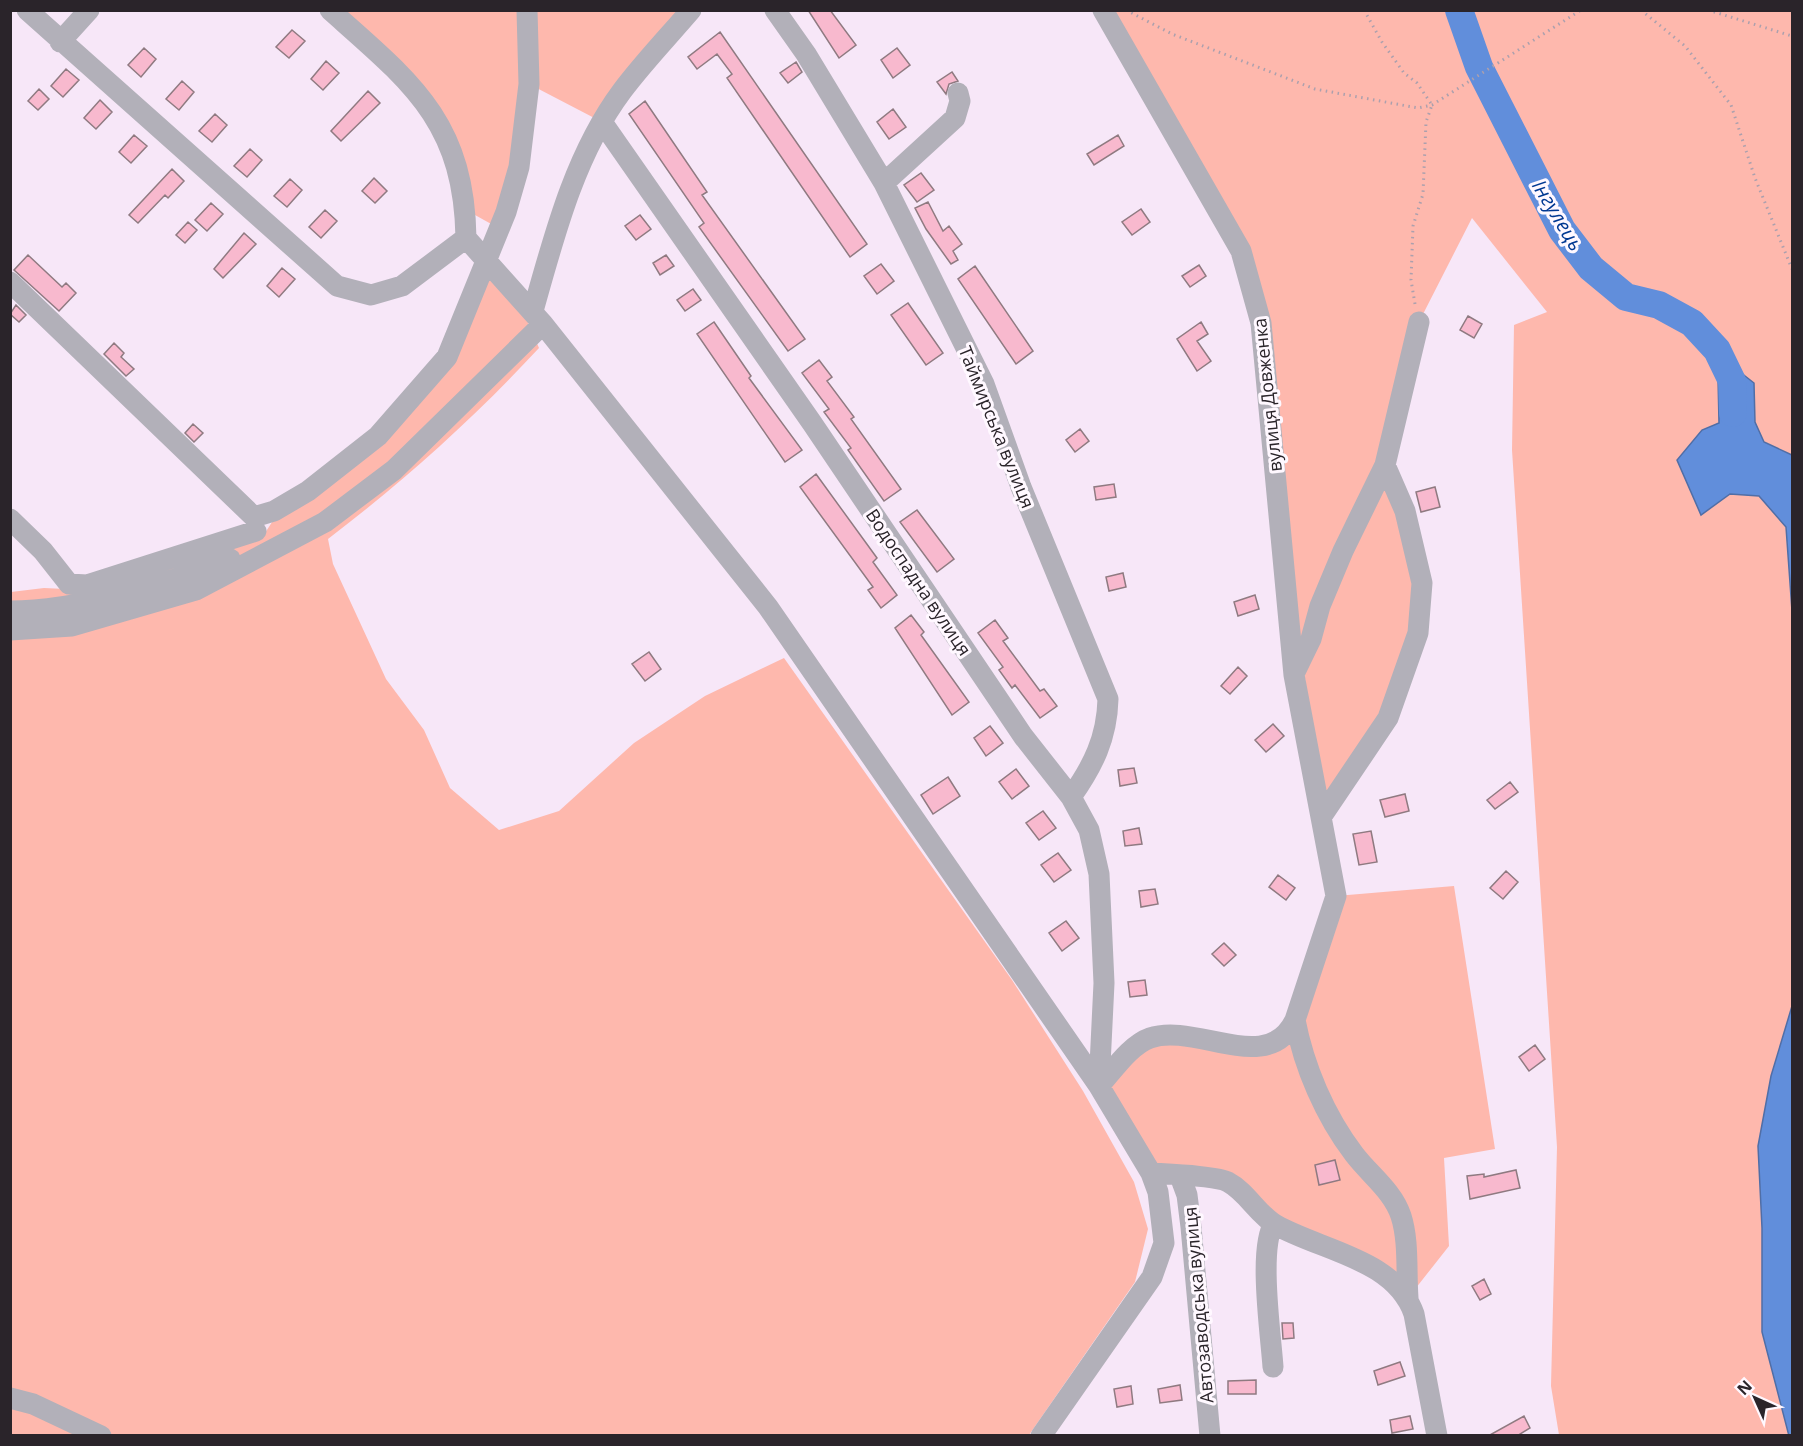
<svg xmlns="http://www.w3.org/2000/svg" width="1803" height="1446" viewBox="0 0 1803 1446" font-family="'Open Sans',sans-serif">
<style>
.green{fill:#feb8ad}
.water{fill:#618edb;stroke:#506ea6;stroke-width:1.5}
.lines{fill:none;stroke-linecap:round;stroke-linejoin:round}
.river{stroke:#618edb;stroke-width:28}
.building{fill:#f8b9ce;stroke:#8f7a81;stroke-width:1.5}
.path{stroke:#aca0ad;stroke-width:3;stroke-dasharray:1.5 4.5;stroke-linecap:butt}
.minor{stroke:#b2b0b9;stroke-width:21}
.labels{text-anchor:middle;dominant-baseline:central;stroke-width:6;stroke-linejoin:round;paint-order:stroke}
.street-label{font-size:18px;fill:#2a242a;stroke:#fff8ff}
.water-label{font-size:20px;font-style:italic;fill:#013892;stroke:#fff8ff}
</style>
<rect width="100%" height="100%" fill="#f7e7f8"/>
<path class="green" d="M336,11H518L520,87L515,166L493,225L475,215L456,149Z
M527,11H691L602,122L529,84Z
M1103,11H1792V455L1764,442L1755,423L1754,383L1718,377L1720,423L1702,430L1730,494L1759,496L1786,527L1792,611V1006L1771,1076L1758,1147L1762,1228V1332L1789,1435H1559L1551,1386L1557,1147L1512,450L1514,325L1547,312L1472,218L1419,322L1385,465L1422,583L1388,718L1322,816L1261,323L1241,251Z
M488,277L526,318L539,348C474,418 404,481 328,539L333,564L386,679L424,730L450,788L499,830L559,811L634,743L705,696L784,658L1012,980L1083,1091L1134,1182L1148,1229L1135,1282L1029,1435L11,1436V592L44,588L87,590L265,533L274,519L380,443Z
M1454,886L1495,1149L1444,1158L1449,1246L1408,1298L1274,1224L1227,1181L1151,1173L1099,1086L1148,1038L1278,1042L1336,896Z"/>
<path class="water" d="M1740,372L1754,383L1755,422L1764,442L1792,455V611L1786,527L1759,496L1730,494L1701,515L1677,460L1702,430L1719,423L1718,377Z
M1792,1006V1435L1789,1436L1762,1332V1228L1758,1146L1771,1076Z"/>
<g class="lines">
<path class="river" d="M1459,10L1479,67L1562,230L1591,268L1626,297L1659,305L1692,323L1717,350L1732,381L1733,413"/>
</g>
<path class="building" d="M808,10H830L856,45L839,58Z
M292,30L305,41L289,58L276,47Z
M720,32L867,244L850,257L727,78L732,74L717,54L697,69L688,57Z
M144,48L156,59L141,77L128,65Z
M897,48L910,65L893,78L881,60Z
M326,61L339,73L323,90L311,79Z
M796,62L802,72L788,83L780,73Z
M66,69L79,80L63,97L51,86Z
M952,72L958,81L949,84L946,94L937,82Z
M182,81L194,92L179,110L166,99Z
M39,89L49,99L38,110L28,101Z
M368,91L380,103L341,141L331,131Z
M100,100L112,112L96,129L84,118Z
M645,101L707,192L702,195L805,339L788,351L699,227L704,223L629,114Z
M893,109L906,127L889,139L877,122Z
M215,114L227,125L212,142L199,131Z
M134,135L147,146L131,163L119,152Z
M1118,135L1124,146L1094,165L1087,154Z
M250,149L262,160L247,177L234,166Z
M172,169L184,181L168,198L165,195L138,223L129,215Z
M921,173L934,190L917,202L904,185Z
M374,178L387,191L375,203L362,191Z
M290,179L302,190L287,207L274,196Z
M928,202L943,231L949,226L962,244L953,251L958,260L951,264L926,229L915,208Z
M211,203L223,214L207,231L195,220Z
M1141,209L1150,222L1132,235L1122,222Z
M325,210L337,221L321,238L309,227Z
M640,215L651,229L636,240L625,226Z
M188,222L197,230L185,243L176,235Z
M244,233L256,244L223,278L214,269Z
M28,255L62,287L66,283L76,293L59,311L14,270Z
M666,255L674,266L660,275L653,263Z
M881,264L894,281L877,294L864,276Z
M1199,265L1206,276L1190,287L1182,276Z
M975,266L1033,351L1016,364L958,279Z
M282,268L295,279L279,297L267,286Z
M693,289L701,300L685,311L677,300Z
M908,303L943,353L926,365L891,315Z
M16,305L26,315L19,322L10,314Z
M1468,316L1482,324L1474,338L1460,330Z
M714,322L751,376L749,378L802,450L785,462L697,334Z
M1201,322L1208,334L1197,341L1211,361L1197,371L1177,339Z
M114,343L124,353L121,357L134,369L126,376L104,354Z
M819,360L832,377L827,381L854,417L851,419L901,489L884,501L848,450L851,448L824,412L829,409L802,373Z
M193,424L203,433L194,442L185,433Z
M1080,429L1089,441L1075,452L1066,440Z
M816,474L877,558L873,562L897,595L881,608L868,590L873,587L800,487Z
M1114,484L1116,497L1096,500L1094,487Z
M1435,487L1440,507L1421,512L1416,492Z
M917,510L954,559L937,572L900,522Z
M1123,573L1126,587L1109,591L1106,577Z
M1255,595L1259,609L1238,616L1234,602Z
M911,615L924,632L921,635L969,702L952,715L895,628Z
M995,620L1008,638L1003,641L1040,691L1044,689L1057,706L1040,718L1015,685L1012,688L999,670L1003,667L978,633Z
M649,652L661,669L645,681L632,664Z
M1238,667L1247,676L1230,694L1221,686Z
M1273,724L1284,736L1266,752L1255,740Z
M990,726L1003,743L986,756L974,738Z
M1134,768L1137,783L1120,786L1118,770Z
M1016,769L1029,786L1012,799L999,782Z
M948,777L960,796L933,814L921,795Z
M1510,782L1518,792L1495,809L1487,800Z
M1405,794L1409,811L1385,817L1380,800Z
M1043,811L1056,828L1039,840L1026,823Z
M1139,828L1142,844L1125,846L1123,831Z
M1371,831L1377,862L1359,865L1353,834Z
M1058,853L1071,870L1054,882L1041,865Z
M1506,871L1518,882L1503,899L1490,888Z
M1278,875L1295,888L1286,900L1269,887Z
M1155,889L1158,904L1141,907L1139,891Z
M1066,921L1079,938L1062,951L1049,933Z
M1224,943L1236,955L1224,966L1212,954Z
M1145,980L1147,995L1130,997L1128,982Z
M1535,1045L1545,1059L1529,1071L1519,1057Z
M1335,1160L1340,1180L1319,1185L1315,1165Z
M1516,1170L1520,1188L1470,1199L1467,1176L1484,1174V1177Z
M1484,1279L1491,1294L1480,1300L1472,1286Z
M1282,1323H1293L1294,1338L1283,1339Z
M1400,1362L1405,1376L1378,1385L1374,1371Z
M1256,1380V1394H1228V1381Z
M1180,1385L1182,1400L1160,1403L1158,1389Z
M1131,1386L1133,1404L1117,1407L1114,1389Z
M1410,1416L1413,1429L1392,1433L1390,1420Z
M1524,1416L1530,1428L1517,1436H1488Z"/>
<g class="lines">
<path class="path" d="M1126,10L1172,34L1315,89L1418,108L1432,105L1581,10
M1364,10L1382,42L1404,73L1417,83L1432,105
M1641,10L1685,46L1731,105L1755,178L1792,269
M1708,10L1792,36
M1415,304L1411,280L1413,226L1423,194L1426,122L1432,105"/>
<path class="minor" d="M27,10L337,286L371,295L402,286L466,238
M330,10C411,82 464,121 466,238
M775,10L806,54L884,183L984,384L1021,487L1108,699C1107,738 1093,766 1071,797
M60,42L89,10
M602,122L812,423L1023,736L1071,797L1089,830L1099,874L1104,983L1099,1086
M884,183L955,118L960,101L958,93
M466,238L543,324L768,607L1099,1086L1151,1173L1158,1192L1164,1243L1152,1277L1041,1436
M10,282L254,517L274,511L308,491L378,436L447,357L506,212L519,167L529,84L527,10
M533,311C554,236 575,154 622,91C643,63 668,37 691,10
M10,519L43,551L69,584L87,585L256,531
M10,611C77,611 168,584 230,559
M10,630L72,626L196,590L325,522L394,470L543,324
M1294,674L1311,639L1320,606L1343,551L1385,465L1419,322
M1322,816L1388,718L1418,633L1422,583L1405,511L1385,465
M1295,1020C1304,1067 1325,1116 1354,1154C1369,1174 1393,1191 1401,1216C1409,1241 1406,1271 1408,1298
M1099,1086C1113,1071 1130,1045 1150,1038C1196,1022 1268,1077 1295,1020L1336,896L1294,675L1261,323L1241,251L1103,10
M1151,1173C1165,1174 1218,1176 1228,1182C1247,1192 1258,1215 1276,1225C1322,1251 1395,1259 1414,1314L1437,1436
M1180,1176L1187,1195L1191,1227L1210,1436
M1273,1367C1271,1336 1258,1247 1274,1224
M10,1398L33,1404L101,1436"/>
</g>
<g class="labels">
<g class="street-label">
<text transform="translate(1267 395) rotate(-96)">вулиця Довженка</text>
<text transform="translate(997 427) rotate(68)">Таймирська вулиця</text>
<text transform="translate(919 582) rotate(56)">Водоспадна вулиця</text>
<text transform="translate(1198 1305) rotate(-95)">Автозаводська вулиця</text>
</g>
<g class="water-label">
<text transform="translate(1558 215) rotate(59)">Інгулець</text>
</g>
</g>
<rect width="1803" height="1446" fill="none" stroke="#2a242a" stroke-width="24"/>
<g transform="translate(1755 1398) rotate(315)" stroke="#fff8ff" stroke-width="4.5" paint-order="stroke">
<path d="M0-4.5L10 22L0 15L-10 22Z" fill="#2a242a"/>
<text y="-9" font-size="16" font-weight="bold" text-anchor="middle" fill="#2a242a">N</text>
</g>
</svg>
